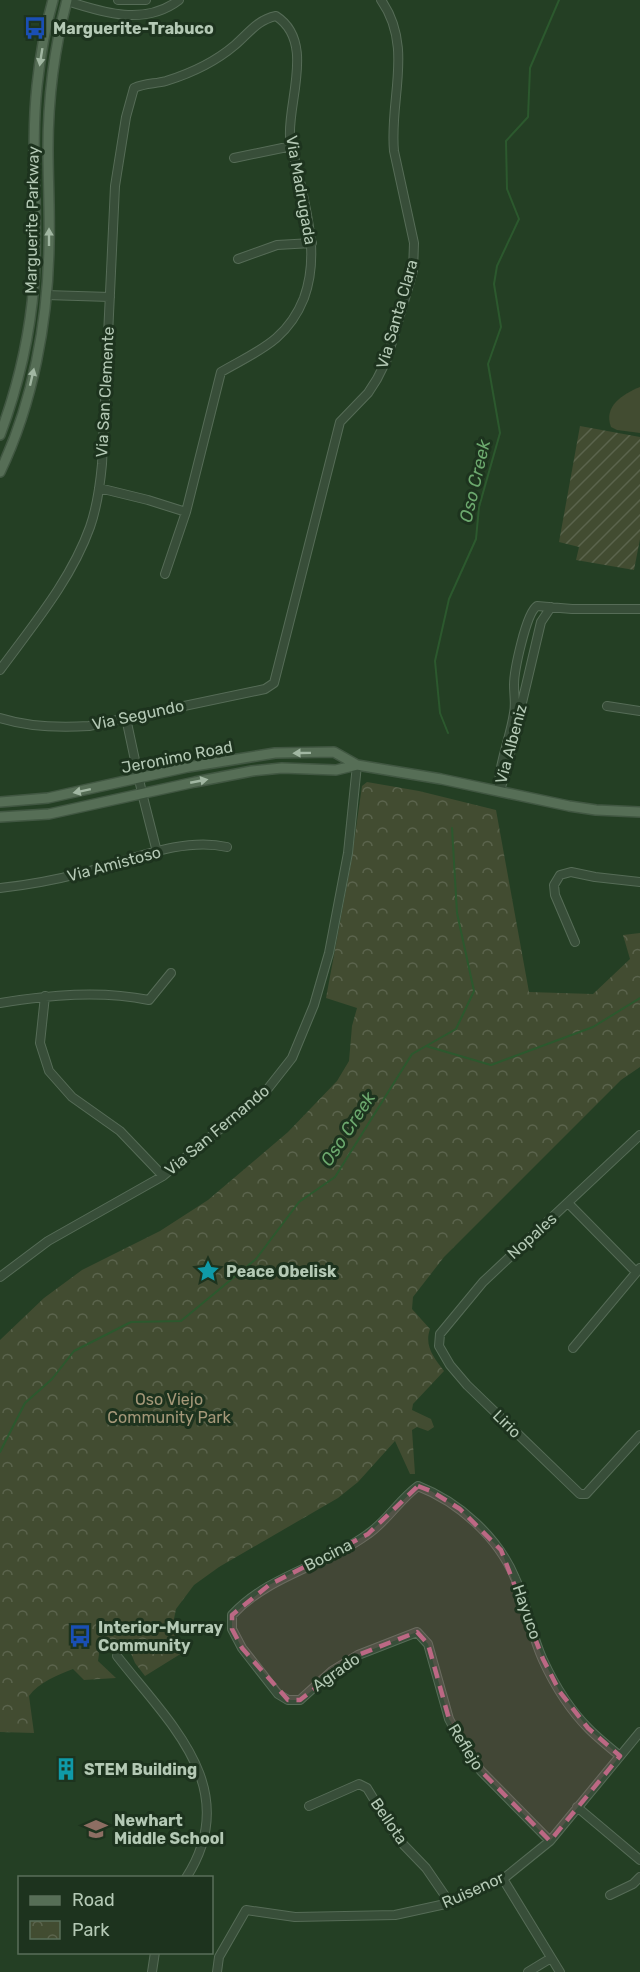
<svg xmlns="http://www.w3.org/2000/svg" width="640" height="1972" viewBox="0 0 640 1972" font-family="Rubik,sans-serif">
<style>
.grass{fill:#424c31}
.park{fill:url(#park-crowns)}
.garden{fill:url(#garden-furrows)}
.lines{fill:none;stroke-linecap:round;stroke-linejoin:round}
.stream{stroke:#2c592e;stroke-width:2}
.minor-casing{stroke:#566c57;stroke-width:10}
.major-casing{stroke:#415742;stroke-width:12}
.minor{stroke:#384e39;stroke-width:8}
.major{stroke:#566e56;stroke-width:9}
.oneway{fill:#a1b7a2}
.marked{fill:#bc6884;fill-opacity:0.2;stroke:#bc6884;stroke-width:4.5;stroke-dasharray:12 8;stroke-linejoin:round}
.labels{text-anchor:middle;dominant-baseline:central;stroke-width:6;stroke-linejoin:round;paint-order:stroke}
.poi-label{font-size:16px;font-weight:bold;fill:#b4c9b5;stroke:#1d331e;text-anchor:start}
.street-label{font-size:16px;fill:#b4c9b5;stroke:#1d331e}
.park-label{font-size:16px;fill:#a59879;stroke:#1d331e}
.water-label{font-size:18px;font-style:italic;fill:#6ca96e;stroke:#1d331e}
</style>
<defs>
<pattern id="park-crowns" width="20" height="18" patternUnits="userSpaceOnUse" patternTransform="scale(1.5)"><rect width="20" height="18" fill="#424c31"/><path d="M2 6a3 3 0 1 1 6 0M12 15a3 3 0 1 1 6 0" fill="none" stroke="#5b644d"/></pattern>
<pattern id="garden-furrows" width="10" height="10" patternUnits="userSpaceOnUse" patternTransform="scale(1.5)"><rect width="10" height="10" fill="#424c31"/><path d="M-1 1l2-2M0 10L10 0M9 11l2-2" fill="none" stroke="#5b644d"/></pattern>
</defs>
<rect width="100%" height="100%" fill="#243f24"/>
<path class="grass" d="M640,387V433L617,430L611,427C603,406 623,394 640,387Z"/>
<path class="park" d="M367,782L419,791L496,810L529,992L593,994L630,959L623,935L640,933V1067L621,1080L444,1257L413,1297L412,1309L430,1329C424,1346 434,1358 444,1371L413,1404L412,1410L431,1419L434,1427L428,1431L417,1427L412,1430L415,1474H410L395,1441L358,1482L338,1498L219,1567L194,1585L176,1609L174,1619L175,1641L182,1653L145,1676L135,1663L127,1644L111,1640L100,1647L98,1661L116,1678L84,1680L73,1669C58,1675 39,1682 29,1696L34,1733L0,1732V1340L44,1298L82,1270L160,1231L208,1200L288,1132L337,1081L349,1061L352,1026L357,1008L326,998L351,863L362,786Z"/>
<path class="garden" d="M580,426L640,437V539L634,570L576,560L579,547L559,542Z"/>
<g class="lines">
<path class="stream" d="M448,733L440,713L435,661L449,599L476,539L479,507L500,433L488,364L501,327L494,284L497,266L519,219L507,189L506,141L528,117L530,68L559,0
M426,1046L491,1065L593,1027L640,998
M0,1452L25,1403L52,1379L74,1351L131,1322L181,1321L256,1259L299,1202L335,1177L412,1054L456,1029L474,991L457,913L452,828"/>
<g class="minor-casing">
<path id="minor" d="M118,0H146
M67,1C104,13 145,26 179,0
M234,158L292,146
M238,259L277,245L312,243
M46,295L110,297
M99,488L148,500L186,512
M0,670C33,625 71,580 90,527C97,507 100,486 102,464L115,186L126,117L134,88C145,83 155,84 166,81C192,73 215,62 235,45C249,33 257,20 276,16C315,41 288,100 290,136C291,147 294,157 297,168C306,211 320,254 304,298C287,341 257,351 221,372L186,512L165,574
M607,706L640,711
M0,718C29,727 59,728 89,726L265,689L274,683L340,422L368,393L377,379L387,359L413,271L414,243L394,151C389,99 414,47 381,0
M126,718L142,793L157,852
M501,787L505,775L541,622L551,607
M499,791C498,764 510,740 514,713C516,704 514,695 514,685C514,671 526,613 537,606L572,609H640
M0,888C28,885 55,880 82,873C127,862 181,836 227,847
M575,942L555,895L554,885L560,875L571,872L595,877L640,882
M45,996L40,1043L49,1071L72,1097L120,1131L163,1176
M0,1003C50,995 99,990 149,1000L171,973
M640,1135L483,1282L440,1334L439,1346L450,1365L467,1385L580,1494H586L640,1435
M568,1203L636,1272
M0,1277L48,1241L163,1176L266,1091L292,1058L314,1005L329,953L348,853L357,765
M573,1348L640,1268
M117,1656C169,1723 244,1788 186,1878
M309,1806L359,1784L367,1788L398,1839L426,1868L450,1903
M577,1807L640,1860
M550,1841L481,1771L466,1751L449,1719L428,1644L417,1632L358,1655L332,1671L300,1700H288L278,1694L242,1648L232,1629V1615C269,1575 324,1566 368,1534C387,1521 399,1500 418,1486C459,1502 498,1537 515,1578C527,1604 531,1634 543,1660C554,1684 570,1710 589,1729C598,1738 609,1747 620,1756
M503,1879L560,1972
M610,1895L633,1884L640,1877
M152,1972L155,1952
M217,1972L219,1957L246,1910L295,1917L395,1915L450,1903L503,1879L550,1841L640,1732
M528,1972L551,1958"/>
</g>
<g class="major-casing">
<path id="major" d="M0,435C18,387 30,335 34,283C39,218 30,151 37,86C40,57 45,28 53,0
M0,472C33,403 48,321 49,245C50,213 48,181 48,149C48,99 54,49 67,0
M0,802L48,798L188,767L275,753L334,752L357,765L441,779L569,806L596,810L640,812
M0,817L49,814L195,782L252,771L282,768L336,770L357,765"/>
</g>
<use href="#minor" class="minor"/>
<use href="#major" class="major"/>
</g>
<defs><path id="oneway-solid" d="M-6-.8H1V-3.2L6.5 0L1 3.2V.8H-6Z" transform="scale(1.5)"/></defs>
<g class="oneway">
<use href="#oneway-solid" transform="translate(41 57) rotate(99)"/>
<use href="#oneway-solid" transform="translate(49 237) rotate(-90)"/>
<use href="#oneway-solid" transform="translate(32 377) rotate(-77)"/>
<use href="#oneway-solid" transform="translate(302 753) rotate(179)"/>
<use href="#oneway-solid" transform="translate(199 781) rotate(-11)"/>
<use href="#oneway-solid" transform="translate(82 791) rotate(168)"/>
</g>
<path class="marked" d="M418,1486L431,1491L460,1509L501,1550L543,1659L560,1692L588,1728L620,1756L550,1841L481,1771L449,1719L428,1644L417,1632L358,1655L300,1700H288L242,1648L232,1629V1615L269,1585L368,1534Z"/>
<defs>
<g id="bus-bare" transform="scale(1.8)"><path d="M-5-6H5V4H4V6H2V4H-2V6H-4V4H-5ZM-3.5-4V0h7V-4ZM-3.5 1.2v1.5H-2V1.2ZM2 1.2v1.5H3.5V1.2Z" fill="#1a4fb4" stroke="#1d331e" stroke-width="2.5" paint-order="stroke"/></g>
<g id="sight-bare" transform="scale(1.8)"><path d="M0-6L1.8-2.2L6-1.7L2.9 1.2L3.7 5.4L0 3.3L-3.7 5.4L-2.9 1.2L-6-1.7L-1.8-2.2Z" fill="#0f9aa8" stroke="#1d331e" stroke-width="2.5" paint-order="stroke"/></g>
<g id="building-bare" transform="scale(1.8)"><path d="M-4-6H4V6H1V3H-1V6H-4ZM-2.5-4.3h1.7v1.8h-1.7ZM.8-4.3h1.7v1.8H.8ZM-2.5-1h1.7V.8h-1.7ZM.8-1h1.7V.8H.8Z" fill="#0f9aa8" stroke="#1d331e" stroke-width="2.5" paint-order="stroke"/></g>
<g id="school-bare" transform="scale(1.8)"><path d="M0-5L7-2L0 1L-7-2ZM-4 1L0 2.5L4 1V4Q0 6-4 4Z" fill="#8d6e63" stroke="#1d331e" stroke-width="2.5" paint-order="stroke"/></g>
</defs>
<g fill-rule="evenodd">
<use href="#bus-bare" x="35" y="28"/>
<use href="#sight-bare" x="208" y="1271"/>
<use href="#bus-bare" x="80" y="1636"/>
<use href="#building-bare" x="66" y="1769"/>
<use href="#school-bare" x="96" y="1829"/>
</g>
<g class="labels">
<g class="poi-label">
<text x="53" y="28">Marguerite-Trabuco</text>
<text x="226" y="1271">Peace Obelisk</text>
<text x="98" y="1627">Interior-Murray<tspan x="98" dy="18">Community</tspan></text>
<text x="84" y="1769">STEM Building</text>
<text x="114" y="1820">Newhart<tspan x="114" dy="18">Middle School</tspan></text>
</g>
<g class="street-label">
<text transform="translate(301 190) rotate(80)">Via Madrugada</text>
<text transform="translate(32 220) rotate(-89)">Marguerite Parkway</text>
<text transform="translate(397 314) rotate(-74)">Via Santa Clara</text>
<text transform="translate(105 392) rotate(-87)">Via San Clemente</text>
<text transform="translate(138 715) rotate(-12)">Via Segundo</text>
<text transform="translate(511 744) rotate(-75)">Via Albeniz</text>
<text transform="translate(177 757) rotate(-11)">Jeronimo Road</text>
<text transform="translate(114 864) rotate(-15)">Via Amistoso</text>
<text transform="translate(217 1130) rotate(-40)">Via San Fernando</text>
<text transform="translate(532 1236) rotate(-42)">Nopales</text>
<text transform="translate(507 1424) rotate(44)">Lirio</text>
<text transform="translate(328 1555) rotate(-27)">Bocina</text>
<text transform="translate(527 1612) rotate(71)">Hayuco</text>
<text transform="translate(336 1672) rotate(-35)">Agrado</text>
<text transform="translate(466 1747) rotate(58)">Reflejo</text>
<text transform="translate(389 1821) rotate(56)">Bellota</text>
<text transform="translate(473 1890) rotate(-24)">Ruisenor</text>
</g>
<g class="park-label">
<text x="169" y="1399">Oso Viejo<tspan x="169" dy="18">Community Park</tspan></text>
</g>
<g class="water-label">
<text transform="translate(475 481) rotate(-77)">Oso Creek</text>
<text transform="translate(348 1129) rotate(-57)">Oso Creek</text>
</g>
</g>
<rect x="18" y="1876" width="195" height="78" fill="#1d331e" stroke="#596f5a" stroke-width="1.5"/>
<rect x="30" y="1896" width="30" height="9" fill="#566e56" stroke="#596f5a" stroke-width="1.5"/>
<text x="72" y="1906" font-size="18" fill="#b4c9b5">Road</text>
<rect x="30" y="1921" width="30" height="18" fill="url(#park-crowns)" stroke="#596f5a" stroke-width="1.5"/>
<text x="72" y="1936" font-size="18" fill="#b4c9b5">Park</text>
</svg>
